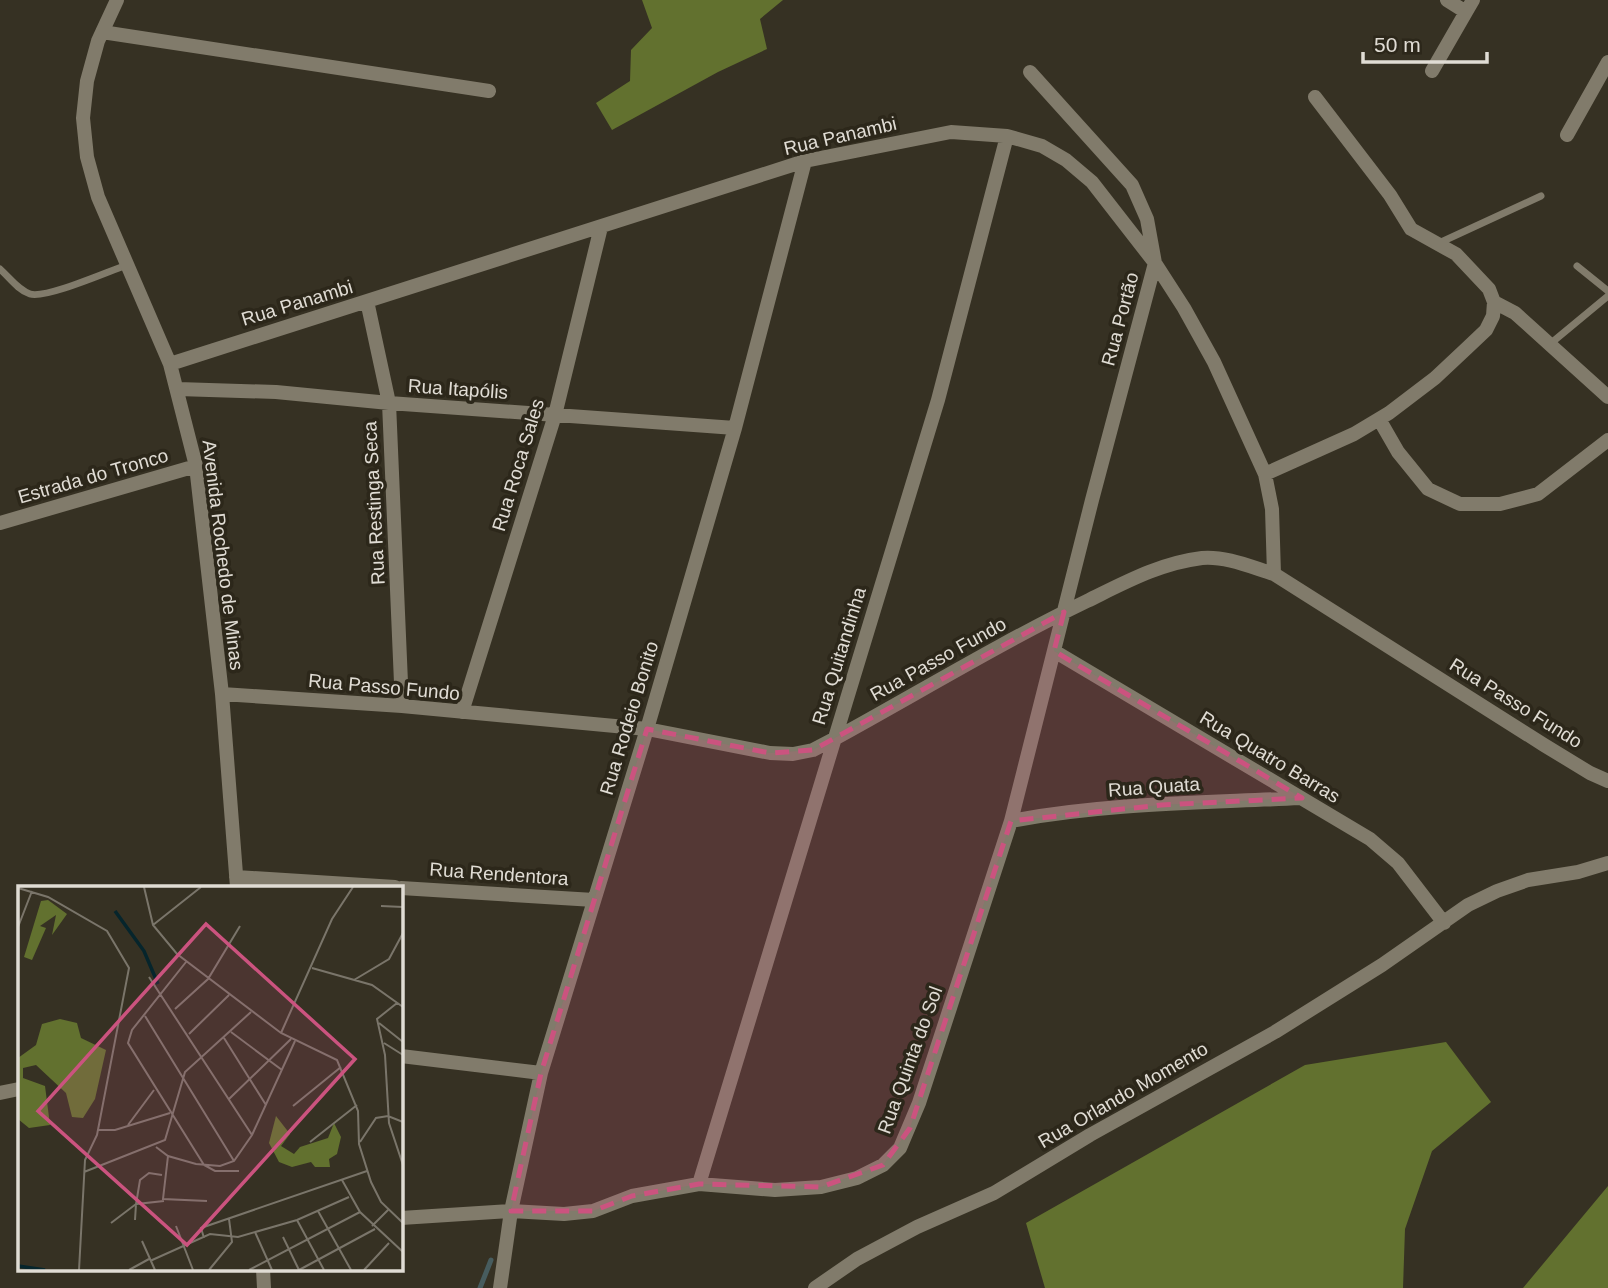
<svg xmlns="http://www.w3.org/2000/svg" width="1608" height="1288" viewBox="0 0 1608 1288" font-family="Arial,sans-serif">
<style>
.forest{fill:#62712f}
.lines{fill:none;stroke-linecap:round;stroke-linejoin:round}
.stream{stroke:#475c5e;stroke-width:5}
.lane{stroke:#817b6b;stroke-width:7}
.street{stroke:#817b6b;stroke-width:14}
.marked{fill:#cb537f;fill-opacity:0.2;stroke:#cb537f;stroke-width:5;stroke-dasharray:14 9;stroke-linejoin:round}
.labels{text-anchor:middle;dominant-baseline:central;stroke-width:7;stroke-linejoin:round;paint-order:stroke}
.street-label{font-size:19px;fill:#e0dcd4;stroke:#2c271a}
.inset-river{fill:none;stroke:#06252c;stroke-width:3.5}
.inset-road{fill:none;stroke:#7a756a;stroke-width:2}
.view{fill:#cb537f;fill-opacity:0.15;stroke:#cb537f;stroke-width:3.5}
.inset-edge{fill:none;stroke:#e0dcd4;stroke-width:3.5}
</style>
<rect width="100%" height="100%" fill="#363123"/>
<path class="forest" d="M642,0H783L760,19L767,49L718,72L612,130L596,103L630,81L631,50L652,28Z
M1446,1042L1491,1102L1432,1151L1405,1229L1403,1288H1045L1026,1223L1305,1065Z
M1608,1186V1288H1523Z"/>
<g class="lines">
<path class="stream" d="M480,1288L491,1260"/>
<path class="lane" d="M1439,243L1541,196
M1577,266L1608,291
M0,269C9,277 18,290 30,294C46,299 109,271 127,265
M1550,344L1608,296"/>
<path class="street" d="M117,0L98,41L87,81L83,118L87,157L98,197L170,364L196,466L222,694L237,887
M1447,0L1466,12L1473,0
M102,32L489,91
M1432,71L1466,12
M1567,135L1608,62
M367,301L389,403L402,706
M1494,302L1515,313L1608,397
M170,364L805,161L951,132L1007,136L1042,146L1066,160L1092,182L1155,263L1184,308L1214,362L1265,474L1272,509L1274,574
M178,389L276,392L389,403L735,428
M1379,419L1398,452L1428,489L1460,504H1500L1538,494L1608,440
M1265,474L1354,434L1389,413L1435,378L1467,348L1486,330L1493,316L1494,302L1489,289L1456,254L1411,229L1390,195L1315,97
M0,523L196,466
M1054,651L1370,839L1398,863L1444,923
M222,694L402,706L647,729L770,753L793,754L813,750L834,739C918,693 1000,643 1087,601C1124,583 1160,563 1202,558C1226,556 1251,567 1274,574L1544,745L1590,773L1608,781
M462,712L555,415L601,227
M1011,821C1105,803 1204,803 1300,798
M236,877L395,887
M401,888L594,900
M401,1056L541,1073
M0,1093L19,1089
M699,1184L938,400L1007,136
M401,1218L511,1211L564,1214L593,1211L632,1196L699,1184L775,1190L821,1187L857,1178L883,1165L900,1148L919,1103L1011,821L1092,500L1155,263L1147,219L1132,185L1030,72
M263,1269L264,1288
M500,1288L511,1211L541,1073L647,729L735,428L805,161
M815,1288L857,1259L917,1227L994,1193L1090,1135L1275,1032L1382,965L1468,905L1497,891L1528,880L1578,872L1608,863"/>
</g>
<path class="marked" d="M1064,612L1054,651L1302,798L1161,805L1011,821L910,1128L883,1165L821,1187L699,1184L632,1196L593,1211H511L541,1073L647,729L770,753L813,750Z"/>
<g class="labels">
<g class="street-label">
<text transform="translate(840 136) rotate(-13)">Rua Panambi</text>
<text transform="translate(297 303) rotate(-17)">Rua Panambi</text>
<text transform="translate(1120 319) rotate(-75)">Rua Portão</text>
<text transform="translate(458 389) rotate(4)">Rua Itapólis</text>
<text transform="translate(518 465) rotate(-73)">Rua Roca Sales</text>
<text transform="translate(93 476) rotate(-16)">Estrada do Tronco</text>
<text transform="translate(374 503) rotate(-93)">Rua Restinga Seca</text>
<text transform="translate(223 555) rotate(83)">Avenida Rochedo de Minas</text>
<text transform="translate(839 656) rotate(-73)">Rua Quitandinha</text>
<text transform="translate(938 659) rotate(-29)">Rua Passo Fundo</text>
<text transform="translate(384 687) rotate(5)">Rua Passo Fundo</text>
<text transform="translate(1516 703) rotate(32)">Rua Passo Fundo</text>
<text transform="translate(629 718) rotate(-73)">Rua Rodeio Bonito</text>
<text transform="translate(1270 757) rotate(31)">Rua Quatro Barras</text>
<text transform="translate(1154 787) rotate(-4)">Rua Quata</text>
<text transform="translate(499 874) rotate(4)">Rua Rendentora</text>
<text transform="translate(910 1060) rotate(-70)">Rua Quinta do Sol</text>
<text transform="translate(1123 1095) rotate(-30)">Rua Orlando Momento</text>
</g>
</g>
<g transform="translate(18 886)">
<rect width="385" height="385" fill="#363123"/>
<path d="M30,14L49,28L34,49L38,29L22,40L28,42L14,74L6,71L23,15ZM42,133L59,137L63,152L88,164L77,213L65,232L54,231L48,207L18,179L5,182V192L27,200L32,239L11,242L0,233V172L18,159L24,138ZM258,230L272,248L263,260L276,268L282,261L310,252L316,237L323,251L319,268L311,273L312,281H297L293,276L274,281L261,276L251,257Z" fill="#62712f"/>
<path class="inset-river" d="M97,25L126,65L140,98M0,380L27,384"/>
<path class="inset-road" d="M126,1L135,39L159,68L263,147L319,174L340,225L341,258L353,296L363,316L385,337M0,2L30,11L89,45L111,82L79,249L67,274L61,384M363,20L385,21M135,39L183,1M0,41L14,5M168,76L114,144L110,157L186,279L197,285H221M294,82L354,99L385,121M131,91L234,249M336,94L371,73L385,47M379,117L359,133L367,169L371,237L385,279M157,123L190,93L222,40M127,130L216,275M361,137L385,156M213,146L264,184M263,147L314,33L335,1M171,148L211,109M206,152L248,219M366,157L385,169M211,213L273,153M275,220L323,181M110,239L136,204M79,244H97L152,227M292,256L339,219M342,256L358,232L370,230L385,236M138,261L150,270L178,278L202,280L216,275L234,249L277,155M150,270L145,313L189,315M66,286L147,254L167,186L233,126M144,289L131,287L122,294L118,318L146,315M324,294L342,326L385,366M300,325L333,384M279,334L306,384M93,337L118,318L117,334M158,340L175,384M354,340L370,324M237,346L254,384M265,351L281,384M186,352L183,342L349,285M124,355L137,384M132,375L192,348L220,351L279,334L331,311M111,384L131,373M191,384L214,356L211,333M231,384L342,326M281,384L357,343M346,384L371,357"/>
<path class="view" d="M188,38L337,173L169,359L20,225Z"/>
<rect width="385" height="385" class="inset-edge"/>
</g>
<path d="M1363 52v10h124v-10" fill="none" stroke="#e0dcd4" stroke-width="3.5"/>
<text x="1374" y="52" font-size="21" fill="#e0dcd4" stroke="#2c271a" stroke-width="5" paint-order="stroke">50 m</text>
</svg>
